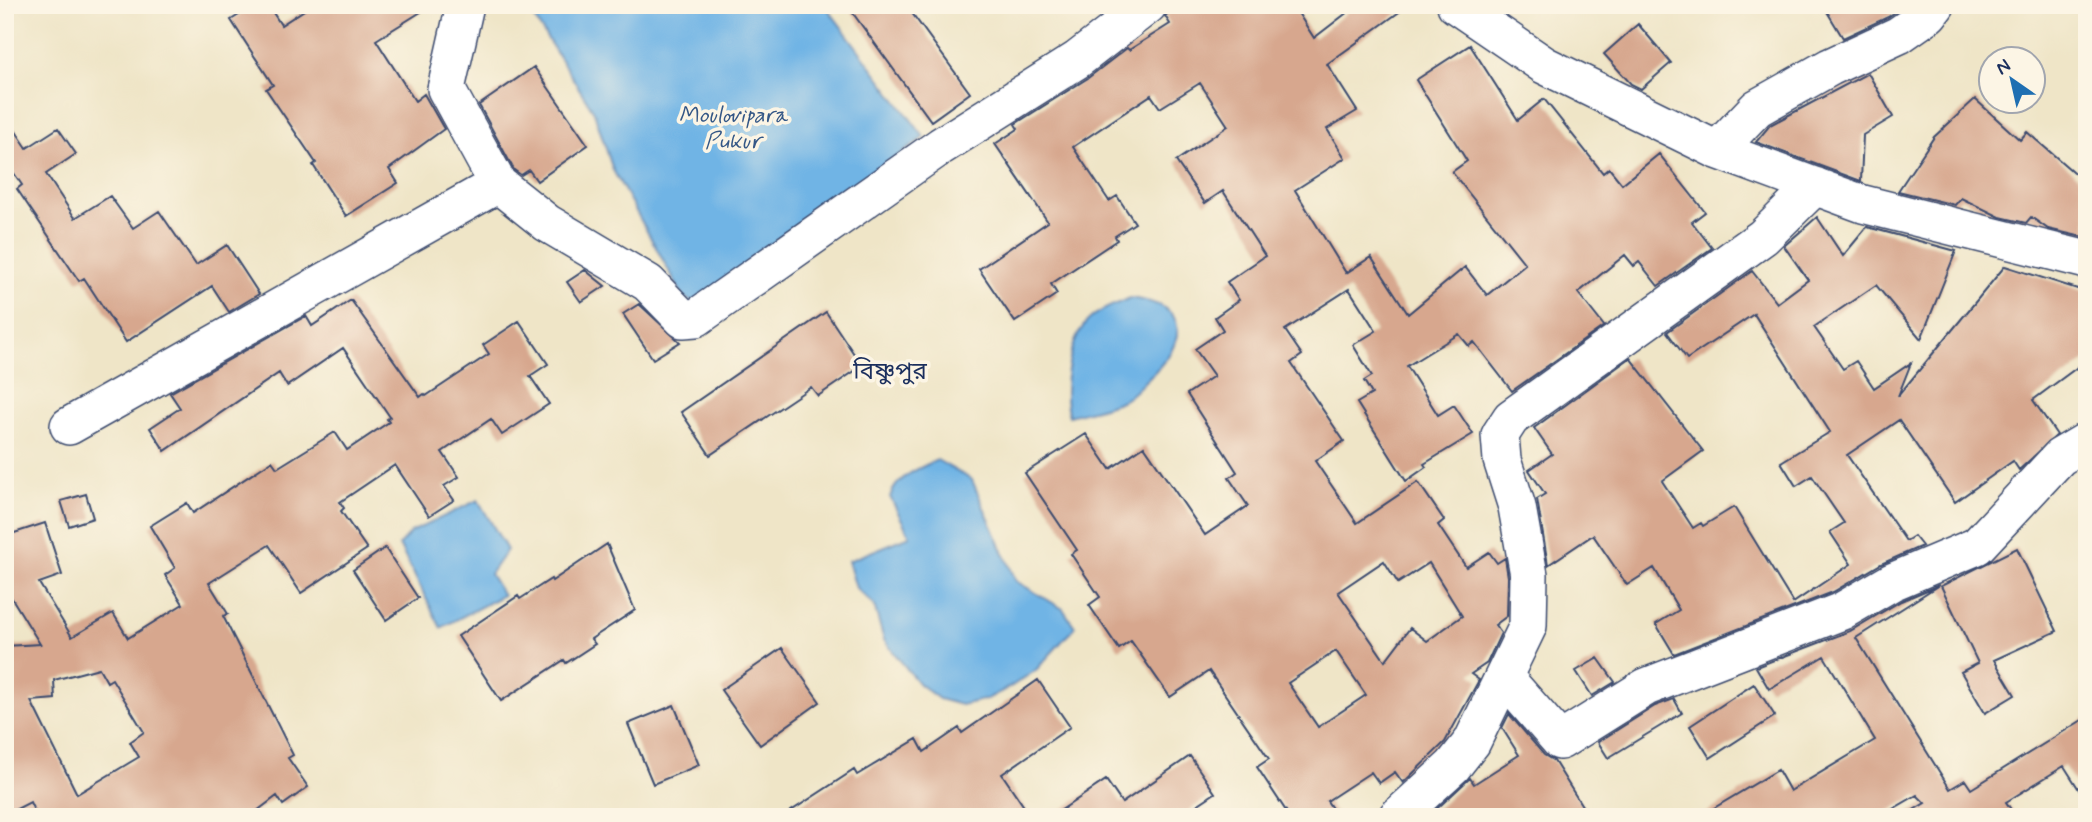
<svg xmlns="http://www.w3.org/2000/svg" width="2092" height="822" viewBox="0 0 2092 822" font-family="Mynerve,'Noto Sans Bengali',sans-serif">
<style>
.water{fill:#6fb4e5;stroke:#4572a2;stroke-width:2}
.building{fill:#d7a78e;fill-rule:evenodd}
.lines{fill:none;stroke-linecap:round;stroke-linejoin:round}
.minor-casing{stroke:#3b4a6e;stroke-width:40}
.minor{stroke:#fff;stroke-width:37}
.labels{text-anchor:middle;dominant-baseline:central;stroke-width:7;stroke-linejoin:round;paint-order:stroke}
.water-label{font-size:23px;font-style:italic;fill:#345786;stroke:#fcf5e5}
.quarter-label{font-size:24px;fill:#1b2f5e;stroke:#fcf5e5}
</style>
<rect width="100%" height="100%" fill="#fcf5e5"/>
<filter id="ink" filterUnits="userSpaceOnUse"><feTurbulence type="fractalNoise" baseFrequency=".0143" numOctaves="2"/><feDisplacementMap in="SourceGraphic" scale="14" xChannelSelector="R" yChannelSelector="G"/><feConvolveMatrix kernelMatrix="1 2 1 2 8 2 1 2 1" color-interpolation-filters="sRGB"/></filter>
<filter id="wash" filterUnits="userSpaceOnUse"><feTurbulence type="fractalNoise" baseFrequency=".00686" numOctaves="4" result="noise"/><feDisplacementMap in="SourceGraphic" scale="28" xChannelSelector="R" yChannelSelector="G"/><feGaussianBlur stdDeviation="1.57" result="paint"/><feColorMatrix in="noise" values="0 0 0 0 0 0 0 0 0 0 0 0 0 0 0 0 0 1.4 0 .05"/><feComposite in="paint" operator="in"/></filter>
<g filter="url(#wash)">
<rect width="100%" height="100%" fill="#efe5c7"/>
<path class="water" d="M526,5H825L924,137L696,305L683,296L613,170L594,112Z
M1130,298C1195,306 1186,344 1146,380C1139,387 1130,398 1121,401C1105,408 1086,411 1069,416C1061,391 1069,336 1091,318C1102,308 1117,304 1130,298Z
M937,460L972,480L1016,581L1063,609L1075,627L1036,670L1012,686L987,699L961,705L939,699L919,684L884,640L874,605L856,588L848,561L910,536L890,497C896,477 919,468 937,460Z
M478,500L507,550L490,574L503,595L441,628L399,545L411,532Z"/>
<g id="blocks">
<path class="building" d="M255,5H268L281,25L312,5H432L376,40L415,101L424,94L444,129L389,169L398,183L346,216L313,165L316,163L266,89L273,85L231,20Z
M847,5H906L970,93L931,121Z
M1179,5H1293L1314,38L1357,5H1409L1327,64L1357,111L1327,129L1345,158L1295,190L1346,273L1371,257L1408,314L1465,267L1487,295L1525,264L1452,172L1467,161L1416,80L1470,45L1518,120L1544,99L1603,173L1609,168L1622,184L1659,154L1705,212L1692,222L1712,248L1658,286L1639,262L1634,266L1625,255L1578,293L1604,326L1512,391L1474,342L1469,346L1459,334L1407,366L1438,415L1454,405L1473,434L1424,464L1426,467L1406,481L1357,403L1372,394L1364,381L1372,376L1353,345L1376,331L1349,289L1285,330L1302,355L1291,363L1344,441L1315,461L1357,523L1418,482L1444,520L1438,525L1466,567L1489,552L1497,563L1505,558L1508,577L1507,616L1495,625L1501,633L1487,663L1471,674L1479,680L1445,742L1403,783L1395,772L1379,783L1371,772L1327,801L1338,817H1290L1257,767L1269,759L1209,671L1170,697L1131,641L1119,649L1089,605L1100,597L1071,554L1077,550L1025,473L1086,434L1110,469L1144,446L1205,535L1248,506L1229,478L1237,472L1187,394L1214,376L1195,349L1223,330L1215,317L1239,300L1227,282L1265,256L1223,191L1205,203L1176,161L1228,126L1200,83L1160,108L1151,95L1073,147L1109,201L1117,196L1135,223L1115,236L1117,240L1051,284L1057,294L1015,322L979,269L1048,222L995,144L1018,129L1015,124L1088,78L1127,48L1129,50L1170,24L1165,16ZM1384,561L1398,583L1429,563L1462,616L1427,641L1410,628L1385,661L1338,592ZM1336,651L1366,695L1318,727L1288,683Z
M1823,5H1905L1888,17L1843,38Z
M1638,24L1671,63L1641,89L1631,84L1604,54Z
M534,67L588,145L537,181L529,170L521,175L514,170L479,105Z
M1868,73L1893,117L1863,135L1861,181L1756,142L1770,125Z
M1975,99L2020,140L2027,132L2087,184V238L2048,229L2031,217L2026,223L2000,217L1961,198L1955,205L1898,191L1934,137Z
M5,115L27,148L58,128L76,154L46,174L75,218L110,196L133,228L159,211L196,265L227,245L259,294L229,312L212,286L126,342L84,278L79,281L17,189L22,185L5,160Z
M1817,217L1843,256L1867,227L1956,251L1921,339L1876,285L1814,327L1843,369L1856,361L1874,388L1911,363L1898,396L2005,266L2087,292V360L2033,400L2057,435L2019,470L2013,461L1955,502L1899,420L1847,455L1906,541L1914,536L1922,546L1881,564L1833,592L1674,654L1656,624L1679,610L1654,568L1627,585L1593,535L1548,565L1537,499L1545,494L1529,470L1552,454L1534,428L1630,358L1703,451L1662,481L1693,528L1701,523L1703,526L1734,507L1793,603L1851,564L1830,532L1844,523L1812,476L1796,486L1781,462L1830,432L1754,314L1687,359L1667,332L1752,271L1777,303L1808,280L1784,246Z
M585,270L605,286L581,302L567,282Z
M351,300L420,397L424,394L426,396L489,354L483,345L519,321L548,364L530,376L549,404L502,435L491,419L442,452L459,477L444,486L454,500L429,516L395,465L340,502L344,508L341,511L367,549L301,593L269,545L209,583L228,614L223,616L293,755L288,758L308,787L283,805L277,796L249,817H37L30,802L5,815V646L40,644L5,587V536L45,523L62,575L39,583L72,637L113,613L128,638L183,604L165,575L175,568L150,526L187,503L193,513L272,461L277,468L335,432L347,450L389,422L387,419L390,417L343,348L287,386L279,373L165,451L150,428L180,408L170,393L306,316L312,326ZM99,668L107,682L112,679L144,732L130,742L139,757L77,794L31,701L55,699L54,680Z
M639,304L680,342L653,359L623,314Z
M826,312L862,366L818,396L811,387L710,455L681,412Z
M86,494L93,518L69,526L61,501Z
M607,544L635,610L591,639L595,644L566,663L564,660L501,701L458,636L518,596L520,599L551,579L552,581Z
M385,548L418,598L386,620L353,570Z
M2017,548L2057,631L1994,660L2015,695L1985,713L1961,672L1978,663L1941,586Z
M1939,585L1856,638L1950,789L1965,780L1971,789L2087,717V802L2064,766L2006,802L2016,817H1902L1925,803L1917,795L1879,817H1699L1778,770L1790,791L1875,740L1824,656L1769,689L1756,667L1850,631L1901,601Z
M782,648L820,702L760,745L721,690Z
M1598,658L1615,682L1592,696L1576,671Z
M1038,680L1070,727L1002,774L1031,817H782L854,770L857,775L917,739L924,752L959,728L962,733Z
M1754,684L1775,716L1710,758L1690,726Z
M1674,699L1682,713L1608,758L1598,742L1655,706Z
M674,705L699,765L653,784L628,724Z
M1509,714L1544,755L1554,761L1589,817H1428L1470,778L1474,784L1519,755L1502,728Z
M1190,756L1215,793L1179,817H1051L1106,780L1122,803Z"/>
</g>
</g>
<g filter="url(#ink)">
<use href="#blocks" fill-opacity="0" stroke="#3b4a6e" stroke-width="2"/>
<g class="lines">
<g class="minor-casing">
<path id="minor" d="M465,5L446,89L498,184L547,223L648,283L683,319L696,318L941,146L1077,60L1148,5
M1456,5L1544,65L1717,150L1863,204L2087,260
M1717,150L1757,108L1830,67L1899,35L1929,14L1936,5
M69,426L498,184
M1504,677L1560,741L1646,687L1842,611L1892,582L1977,546L2060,457L2087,441
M1397,817L1453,766L1472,742L1528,626L1529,575L1517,507L1502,460L1500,435L1511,418L1763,237L1815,186"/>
</g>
<use href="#minor" class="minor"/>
</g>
</g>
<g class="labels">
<g class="water-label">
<text x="733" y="116">Moulovipara<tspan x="733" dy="26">Pukur</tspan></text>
</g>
<g class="quarter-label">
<text x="890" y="372">বিষ্ণুপুর</text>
</g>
</g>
<rect width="2092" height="822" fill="none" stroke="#fcf5e5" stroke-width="28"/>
<g transform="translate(2012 80) rotate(326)"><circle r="33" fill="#fcf5e5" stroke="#a2a6af" stroke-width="2"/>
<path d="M0-5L12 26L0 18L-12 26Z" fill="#1f6fb2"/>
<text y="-10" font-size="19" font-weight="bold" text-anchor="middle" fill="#1b2f5e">N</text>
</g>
</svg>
